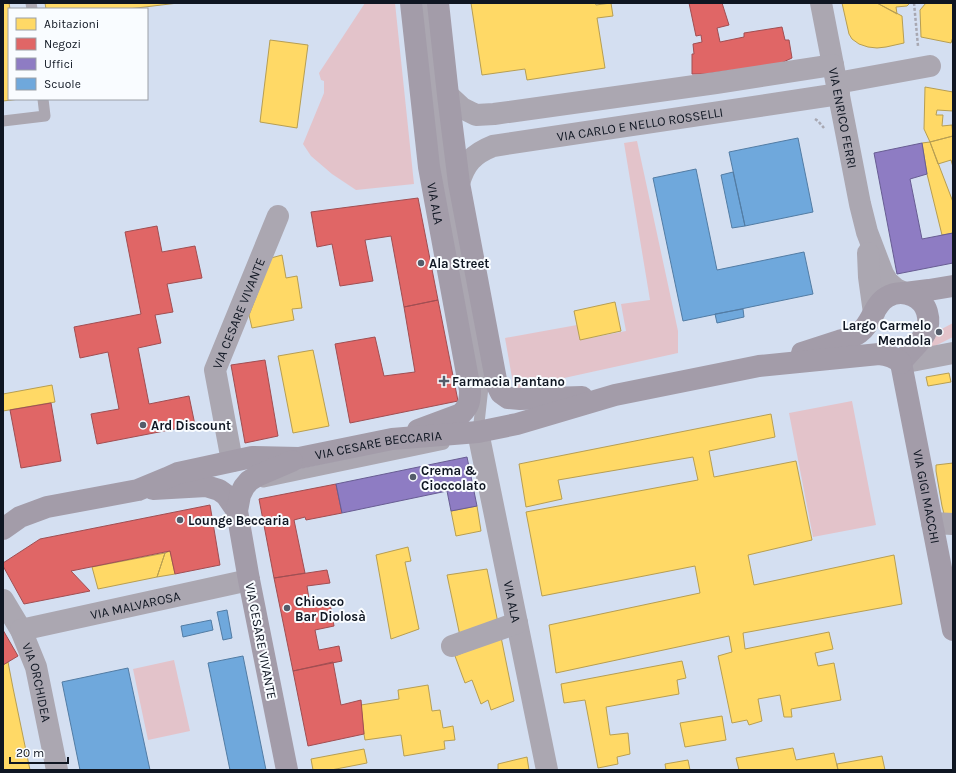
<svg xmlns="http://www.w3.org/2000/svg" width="956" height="773" viewBox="0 0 956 773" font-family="Karla,sans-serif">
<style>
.green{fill:#e3c3ca}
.homes{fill:#ffd966;stroke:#b79e52}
.shops{fill:#e06666;stroke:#a14e52}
.offices{fill:#8e7cc3;stroke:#685d93}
.schools{fill:#6fa8dc;stroke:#527ca4}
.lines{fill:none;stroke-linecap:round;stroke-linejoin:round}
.path{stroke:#a8a8b2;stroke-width:2.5;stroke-dasharray:3 2;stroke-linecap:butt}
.lane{stroke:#aba7b1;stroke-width:11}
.street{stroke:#aba7b1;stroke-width:22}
.secondary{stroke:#a39ca9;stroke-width:22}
.poi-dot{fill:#545c6a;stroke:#f9fcff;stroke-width:1.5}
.labels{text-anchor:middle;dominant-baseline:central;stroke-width:4;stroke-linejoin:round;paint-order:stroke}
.street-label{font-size:13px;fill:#0f1622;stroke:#f9fcff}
.poi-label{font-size:13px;font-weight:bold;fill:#0f1622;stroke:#f9fcff;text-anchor:start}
</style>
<rect width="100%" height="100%" fill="#d4dff1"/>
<path class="green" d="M365,3H395L414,184L356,190L332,174L311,156L303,144L324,93V81L321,80L319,73Z
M637,141L678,331V353L514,389L505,338L577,325L580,340L626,331L621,304L650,300L624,143Z
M953,323V337L931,348L934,333Z
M852,401L876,525L813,537L789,413Z
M174,660L190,731L148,740L133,669Z"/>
<path class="homes" d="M3,3H9L10,9L9,99H20L3,101Z
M45,3H178L128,9H46Z
M471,3H595L596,5L611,3L613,16L597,18L605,68L527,80L525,69L482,75Z
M842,3H877L902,16L904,43L886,47L877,48L868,47L859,44L852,39L849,34Z
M877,3H910L907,6L896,7L897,14Z
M926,3H953V37L951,43L921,37L920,10Z
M270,40L308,45L297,128L260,122Z
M925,87L953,92V111L937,110L936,115H943L942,126L952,125L953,136L930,142L924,129Z
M953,136V167L951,160L938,164L930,142Z
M930,142L953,202V233L942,235L927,174L922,143Z
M282,255L286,278L297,276L302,308L292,309L294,320L252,328L249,315L271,258Z
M615,302L621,331L580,340L574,311Z
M313,350L329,426L293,433L278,356Z
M949,373L951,382L928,386L926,377Z
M52,385L55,402L3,411V394Z
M771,414L775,437L709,451L714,477L796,461L812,540L748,555L754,585L894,555L902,604L743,633L745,649L829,632L833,649L815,653L818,666L834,663L841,700L791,709L792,717H784L780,695L758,699L762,721L749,725L747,720L732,723L718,656L732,652L729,636L556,673L549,625L700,593L695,566L542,596L526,512L698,480L693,457L558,480L562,499L526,507L519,464Z
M953,463V515L944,514L942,506L936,471V465Z
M477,506L481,531L456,536L451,511Z
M408,547L411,561L405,562L419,629L391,639L376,555Z
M170,551L175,574L157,577L165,553Z
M165,553L157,577L98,589L92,567Z
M487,569L498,623L460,636L447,575Z
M501,637L514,701L491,710L488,700L481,704L472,680L465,683L455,656Z
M682,661L686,678L677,680L679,694L606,707L610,735L628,733L630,754L617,757L618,764L598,768L585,700L564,703L561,684Z
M8,662L13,688L30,770H3V665Z
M428,685L432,711L440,710L443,728L453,726L455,740L444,741L445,749L404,756L401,735L365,740L364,734L361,705L399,699L398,690Z
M722,716L726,740L685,747L680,723Z
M793,748L796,760L834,753L838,770H739L736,758Z
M364,749L367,763L331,770H313L311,759Z
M882,756L885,770H838L837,764Z
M527,757L529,770H498V764Z
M688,760L690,770H666L665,764Z"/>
<path class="shops" d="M689,3H722L729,25L717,28L720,42L744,37V33L782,27L785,40H789L792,58L779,64L706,74H692V54H694L693,44L702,42L701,35L696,36Z
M418,198L438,300L404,307L391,236L365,240L373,281L340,286L332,244L317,247L311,212Z
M157,226L162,252L195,246L202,278L167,284L173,312L155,315L161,343L138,348L149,404L189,396L195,425L97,444L91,414L119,409L108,352L80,358L74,327L141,314L125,232Z
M438,300L458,401L350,423L335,344L375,337L384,376L415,372L404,307Z
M265,360L278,436L245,443L231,365Z
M51,403L61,461L21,468L10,410Z
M336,484L342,513L306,520L305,517L294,520L305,573L274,578L259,499Z
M210,505L220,565L175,574L170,551L71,571L90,591L24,604L3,566V563L40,539Z
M327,570L330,583L307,586L310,606L330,603L334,626L315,630L319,650L339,646L342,661L293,671L274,578Z
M3,630L18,656L3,665Z
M333,662L341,705L361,700L364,734L308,746L293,671Z"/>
<path class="offices" d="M922,143L927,174L910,179L922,239L953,233V263L897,274L874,153Z
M467,457L477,506L451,511L447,491L342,513L336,484Z"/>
<path class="schools" d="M798,138L813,212L745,226L729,152Z
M696,169L717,270L804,252L813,294L683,321L653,178Z
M733,172L745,226L732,228L721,175Z
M743,309L744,317L717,323L715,314Z
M227,610L232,638L223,640L217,612Z
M211,620L213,630L183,637L181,626Z
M243,656L266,770H230L208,663Z
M128,668L150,770H80L62,682Z"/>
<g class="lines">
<path class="path" d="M914,3L918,46
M815,119L818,121L824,128"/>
<path class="lane" d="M31,3L32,9
M425,3L442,164L483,387L478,432L475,434
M3,121L45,116L43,99
M263,482L444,444"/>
<g class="street">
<path id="s1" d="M821,3L860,204L867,232L883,274L888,282L896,289L905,293"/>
<path d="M837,83L930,66"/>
<path d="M448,95L462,108L476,115L494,114L716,83L833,65"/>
<path id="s2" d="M459,183C465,163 473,154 493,146L839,94"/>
<path d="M868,253L869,277L874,313"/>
<path d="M901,363L953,353"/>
<path id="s3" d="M478,432L547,770"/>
<path id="s4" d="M232,461L215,370L278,216"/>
<path d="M932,523L953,524"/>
<path id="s5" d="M3,600L21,630L36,667L57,770"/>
<path id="s6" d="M21,630L249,580"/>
<path d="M452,646L517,623"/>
</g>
<g class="secondary">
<path id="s7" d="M411,3L429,167L470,390C470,401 469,406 461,414L418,430"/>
<path d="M438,3L448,95L459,183L497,385L501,393L508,398L520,399L582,397"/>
<path d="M905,293L929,290L953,286"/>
<path d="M802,353C814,349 827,345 839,341C846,339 854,337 859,333C872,324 873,305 887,297C895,292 905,292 913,296C919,299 925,305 927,312C934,336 912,346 901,363"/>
<path id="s8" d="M901,363L953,630"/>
<path d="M153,489L206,486L219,490L226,495L237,511"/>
<path id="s9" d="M3,529L20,517L47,507L138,490L167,478L178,473L252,457L299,458L392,439L478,432L517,424L615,395L759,366L879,354C888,355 895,357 901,363"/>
<path d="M287,770L249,580L237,511L240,495L244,487L249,481L257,476L292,461"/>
</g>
</g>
<g class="poi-dot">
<circle cx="421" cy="263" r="4"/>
<circle cx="939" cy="332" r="4"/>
<path d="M442 375h4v4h4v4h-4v4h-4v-4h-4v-4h4z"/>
<circle cx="143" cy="425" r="4"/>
<circle cx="413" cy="477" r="4"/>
<circle cx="180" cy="520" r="4"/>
<circle cx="287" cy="608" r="4"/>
</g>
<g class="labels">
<g class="street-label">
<text stroke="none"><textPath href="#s1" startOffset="117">VIA ENRICO FERRI</textPath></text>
<text stroke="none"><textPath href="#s2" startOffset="201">VIA CARLO E NELLO ROSSELLI</textPath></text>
<text stroke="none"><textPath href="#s7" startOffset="202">VIA ALA</textPath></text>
<text stroke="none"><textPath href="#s4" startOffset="154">VIA CESARE VIVANTE</textPath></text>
<text stroke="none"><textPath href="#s9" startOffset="389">VIA CESARE BECCARIA</textPath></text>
<text stroke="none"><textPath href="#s8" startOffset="136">VIA GIGI MACCHI</textPath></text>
<text stroke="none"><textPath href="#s3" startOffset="173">VIA ALA</textPath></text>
<text stroke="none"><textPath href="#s6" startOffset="117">VIA MALVAROSA</textPath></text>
<text transform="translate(261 641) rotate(79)">VIA CESARE VIVANTE</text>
<text stroke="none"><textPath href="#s5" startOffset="90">VIA ORCHIDEA</textPath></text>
</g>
<g class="poi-label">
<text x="429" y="263">Ala Street</text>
<text x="931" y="325" text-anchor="end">Largo Carmelo<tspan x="931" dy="15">Mendola</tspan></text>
<text x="452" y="381">Farmacia Pantano</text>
<text x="151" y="425">Ard Discount</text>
<text x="421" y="470">Crema &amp;<tspan x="421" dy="15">Cioccolato</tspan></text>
<text x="188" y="520">Lounge Beccaria</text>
<text x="295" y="601">Chiosco<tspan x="295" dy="15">Bar Diolosà</tspan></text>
</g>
</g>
<rect width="956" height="773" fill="none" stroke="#0f1622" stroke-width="8"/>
<rect x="8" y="8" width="140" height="92" fill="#f9fcff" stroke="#9ba0a7"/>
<rect x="16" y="18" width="20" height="12" fill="#ffd966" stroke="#9ba0a7"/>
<text x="44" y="28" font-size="12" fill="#0f1622">Abitazioni</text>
<rect x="16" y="38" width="20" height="12" fill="#e06666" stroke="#9ba0a7"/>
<text x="44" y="48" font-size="12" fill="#0f1622">Negozi</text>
<rect x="16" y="58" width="20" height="12" fill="#8e7cc3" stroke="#9ba0a7"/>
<text x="44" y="68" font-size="12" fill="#0f1622">Uffici</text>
<rect x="16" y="78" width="20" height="12" fill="#6fa8dc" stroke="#9ba0a7"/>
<text x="44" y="88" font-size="12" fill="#0f1622">Scuole</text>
<path d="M10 757v6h58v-6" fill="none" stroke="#0f1622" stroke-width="2"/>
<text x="16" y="757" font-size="12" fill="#0f1622" stroke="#f9fcff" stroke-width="3" paint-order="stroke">20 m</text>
</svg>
